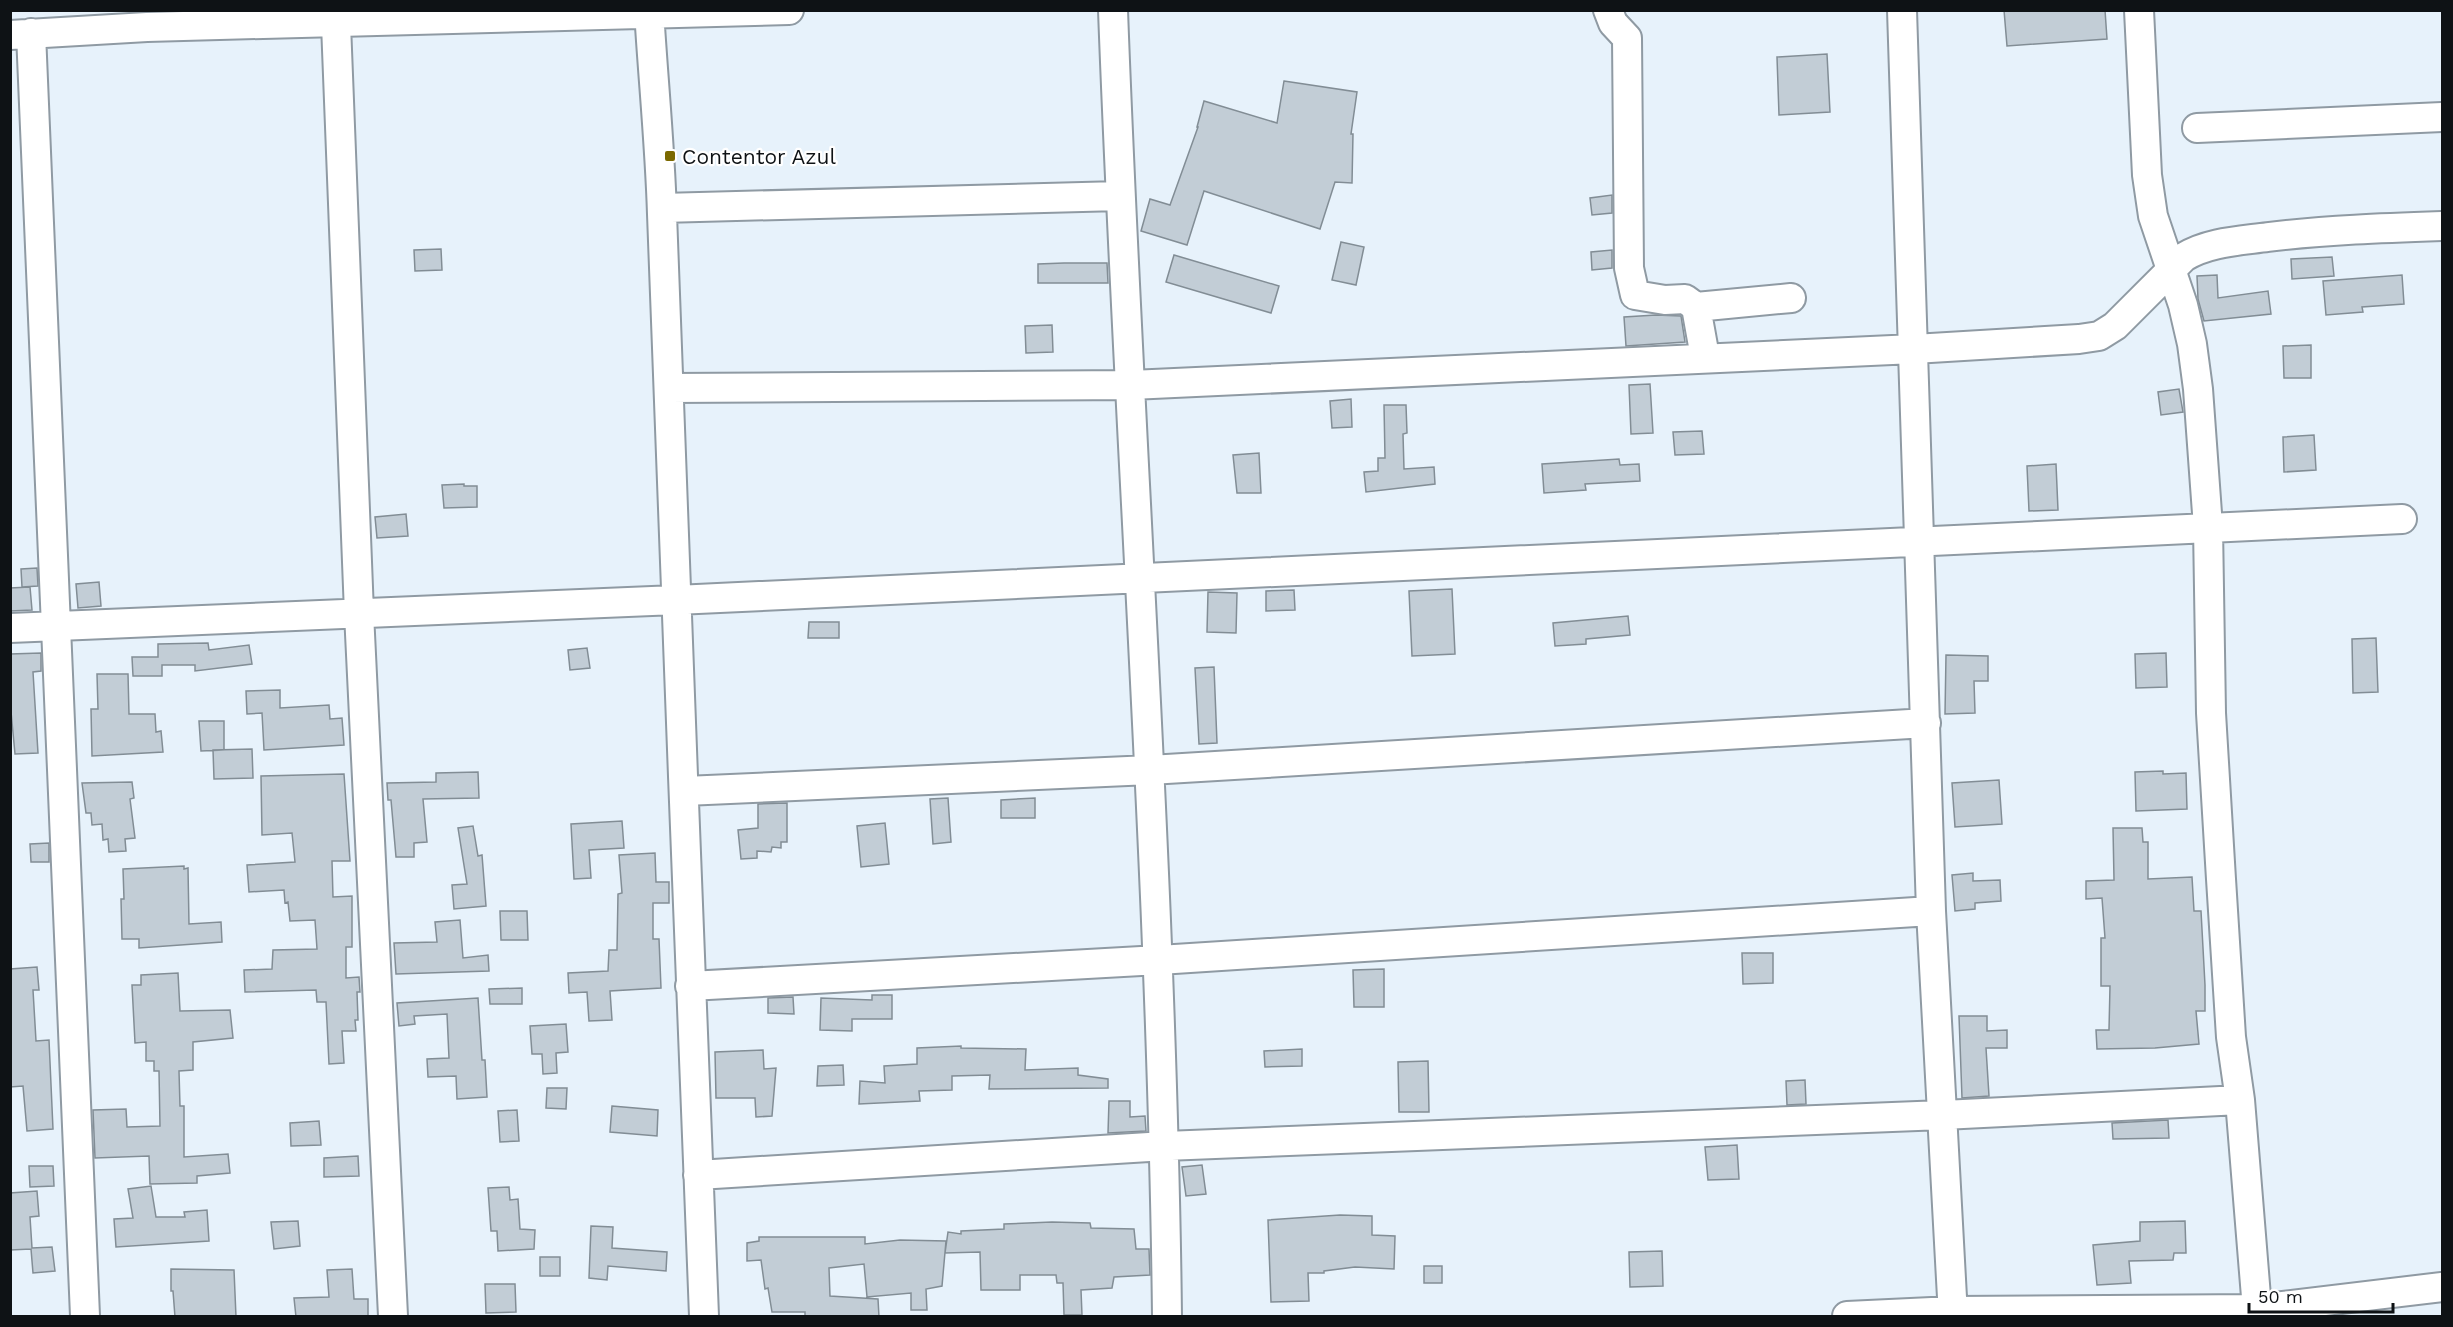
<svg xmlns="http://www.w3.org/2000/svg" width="2453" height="1327" viewBox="0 0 2453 1327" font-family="'Work Sans',sans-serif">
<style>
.building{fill:#c2cdd6;stroke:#828d95;stroke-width:1.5}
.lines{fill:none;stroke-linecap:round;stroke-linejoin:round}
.minor-casing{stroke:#8f9aa3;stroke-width:32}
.minor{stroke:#fff;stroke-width:28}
.poi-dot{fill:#7b6900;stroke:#fff;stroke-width:2}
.labels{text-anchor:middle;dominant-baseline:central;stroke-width:4.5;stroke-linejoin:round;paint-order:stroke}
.poi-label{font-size:21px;fill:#0e1215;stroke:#fff;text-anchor:start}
</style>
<rect width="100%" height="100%" fill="#e7f2fb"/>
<path class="building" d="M2004,10H2105L2107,39L2007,46Z
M1827,54L1830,112L1779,115L1777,57Z
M1284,81L1357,92L1351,134H1353L1352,183L1335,182L1320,229L1204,191L1187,245L1141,231L1150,199L1170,205L1198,127H1197L1204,101L1277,123Z
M1612,195V213L1592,215L1590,198Z
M1341,242L1364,247L1356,285L1332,280Z
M441,249L442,270L415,271L414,250Z
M1612,250V268L1592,270L1591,252Z
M1174,255L1279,286L1271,313L1166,282Z
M2332,257L2334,276L2292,279L2291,259Z
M1064,263H1107L1108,283H1038V264Z
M2217,275L2218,298L2268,291L2271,314L2204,321L2198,299L2197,276Z
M2402,275L2404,304L2362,307L2363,312L2326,315L2323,281Z
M1656,315L1681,316L1685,342L1626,346L1624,317Z
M1052,325L1053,352L1026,353L1025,326Z
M2311,345V378H2284L2283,346Z
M1650,384L1653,433L1631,434L1629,385Z
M2179,389L2183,412L2161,415L2158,392Z
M1351,399L1352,427L1332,428L1330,401Z
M1384,405H1406L1407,433L1403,434L1404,469L1434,467L1435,484L1366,492L1364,472L1378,471V458H1385Z
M1702,431L1704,454L1675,455L1673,432Z
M2314,435L2316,470L2284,472L2283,437Z
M1259,453L1261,493H1237L1233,455Z
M1619,459L1620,465L1639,464L1640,481L1585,484L1586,490L1544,493L1542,464Z
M2056,464L2058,510L2029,511L2027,466Z
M464,484V486H477V507L444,508L442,485Z
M406,514L408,536L377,538L375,517Z
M37,568L38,586L22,587L21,569Z
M99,582L101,606L78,608L76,584Z
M30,587L32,610L10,611V588Z
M1452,589L1455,654L1412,656L1409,591Z
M1294,590L1295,610L1266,611V591Z
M1208,592L1237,593L1236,633L1207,632Z
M1628,616L1630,635L1586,639V644L1555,646L1553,623Z
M809,622H839V638H808Z
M2376,638L2378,692L2353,693L2352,639Z
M208,643L209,650L249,645L252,664L195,671V665H162V676H133L132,657H158V644Z
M587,648L590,668L570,670L568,650Z
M41,653V671L33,672L38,753L15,754L10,701V654Z
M2166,653L2167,687L2136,688L2135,654Z
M1946,655L1988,656V681H1974L1975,713L1945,714Z
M1214,667L1217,743L1199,744L1195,668Z
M97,674H128L129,714H155L156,732L161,731L163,752L92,756L91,709H98Z
M280,690V708L329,705L330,719L342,718L344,745L264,750L262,713L247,714L246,691Z
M199,721H224V750L201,751Z
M252,749L253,778L214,779L213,750Z
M2163,771V774L2186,773L2187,809L2136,811L2135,772Z
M478,772L479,798L423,799L427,842L414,843V857H396L391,800H388L387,783L436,782V773Z
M344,774L350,861H332L333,897L352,896V947H346V978L359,977L360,992H357L358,1020H355L356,1031H342L344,1063L329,1064L326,1002H317L316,990L245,992L244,970L272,969L273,950L317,949L315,920L290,921L288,902L285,903L284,890L249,892L247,865L295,862L292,833L262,835L261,776Z
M1999,780L2002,824L1955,827L1952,783Z
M132,782L134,798L130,799L135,838L125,839L126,851L109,852L108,839L103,840L102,824L92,825L91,813H86L82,783Z
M948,798L951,842L933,844L930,799Z
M1035,798V818H1001V800Z
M787,803V842H781V848L772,847L771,852L757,851V858L741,859L738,830L758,828V804Z
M622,821L624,848L589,850L591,878L574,879L571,824Z
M885,823L889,864L861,867L857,826Z
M473,826L478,856L482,855L486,906L454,909L452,885L467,884L458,828Z
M2113,828H2142L2143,842H2148V879L2192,877L2194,911H2201L2205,985V1011H2196L2199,1044L2155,1048L2097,1049L2096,1030H2109L2110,986H2101V938H2105L2102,898L2086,899V881L2114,880Z
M49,843V862H31L30,844Z
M655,853L656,882H669V903H653V939H659L661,988L610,991L612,1020L589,1021L587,992L569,993L568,973L608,971L609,950H617L618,894L622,893L619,855Z
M184,866V869L188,868L189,924L221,922L222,942L139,948V939H122L121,899H124L123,869Z
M1973,873V881L2000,880L2001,901L1975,903V909L1955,911L1952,875Z
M500,911H527L528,940H501Z
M460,920L463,958L488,955L489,971L396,974L394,943L437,942L435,922Z
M1742,953H1773V983L1743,984Z
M37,967L39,990H33L36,1041L49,1040L53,1129L27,1131L23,1086L10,1087V969Z
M1384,969V1007H1354L1353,970Z
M178,973L180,1011L230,1010L233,1038L193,1042V1070L179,1071L180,1106H184V1157L228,1154L230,1173L197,1176V1183L150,1184L149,1156L95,1158L93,1110L126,1109L127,1127L160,1126L159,1071H154V1061H146V1042L135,1043L132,985H141V975Z
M522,988V1004H490L489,989Z
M872,995H892V1019H852V1031L820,1030L821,998L872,1000Z
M793,997L794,1014L768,1013V998Z
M478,998L482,1060H485L487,1097L457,1099L456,1076L428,1077L427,1059L449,1058L447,1014L414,1016L415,1024L399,1026L397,1003Z
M1959,1016H1987V1031L2007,1030V1048H1986L1989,1096L1962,1098Z
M566,1024L568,1052L556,1053L557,1073L543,1074L542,1054H532L530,1026Z
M961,1046V1048L1026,1049L1025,1070L1078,1068V1075L1108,1079V1088L989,1089L990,1075L952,1076V1090L919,1091L920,1101L859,1104L860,1081L885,1083L884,1066L917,1064V1048Z
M1302,1049V1066L1265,1067L1264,1051Z
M763,1050L764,1069L776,1068L772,1116L756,1117L755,1098H716L715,1052Z
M1428,1061L1429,1112H1399L1398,1062Z
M843,1065L844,1085L817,1086L818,1066Z
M1805,1080L1806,1104L1787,1105L1786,1081Z
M547,1088H567L566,1109L546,1108Z
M1109,1101H1130V1117L1145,1116L1146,1131L1108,1133Z
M612,1106L658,1110L657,1136L610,1132Z
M517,1110L519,1141L500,1142L498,1111Z
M2168,1120L2169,1138L2113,1139L2112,1123Z
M319,1121L321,1145L291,1146L290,1123Z
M1737,1145L1739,1179L1708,1180L1705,1147Z
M358,1156L359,1176L324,1177V1158Z
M1202,1165L1206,1194L1186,1196L1182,1167Z
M29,1166H53L54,1186L30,1187Z
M151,1186L156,1217H185L184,1212L207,1210L209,1241L116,1247L114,1219L133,1218L128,1189Z
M509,1187L510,1200L518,1199L520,1229L535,1230L534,1249L498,1251L497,1231H491L488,1188Z
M37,1191L39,1216L30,1217L32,1248L52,1247L55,1271L33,1273L31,1249L10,1250V1193Z
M1340,1215L1372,1216V1235L1395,1236L1394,1269L1355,1267L1324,1271V1273H1308L1309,1301L1271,1302L1268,1220Z
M298,1221L300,1246L274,1249L271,1222Z
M2185,1221L2186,1253H2174L2173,1260L2129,1261L2131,1283L2097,1285L2093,1245L2140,1241V1222Z
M1052,1222L1090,1223L1091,1228L1134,1229L1136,1249H1149L1150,1275L1114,1277L1112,1288L1081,1290L1082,1315H1064L1063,1283H1057L1056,1275H1020V1290H981L980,1252L945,1253L948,1232L961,1234V1231L1004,1229V1224Z
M591,1226L613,1227L612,1248L667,1252L666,1271L608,1266L607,1280L589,1278Z
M759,1237H865V1244L900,1240L946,1241L942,1286L926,1289L927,1310H911V1293L867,1297L864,1264L829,1268L830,1296L878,1299L879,1317H805V1312H772L768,1288L765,1289L761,1260L747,1261V1243L759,1241Z
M1662,1251L1663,1286L1630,1287L1629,1252Z
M540,1257H560V1276H540Z
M1424,1266H1442V1283H1424Z
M171,1269L234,1270L236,1317H175L173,1291H171Z
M352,1269L354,1299H368V1317H296L294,1298L329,1297L327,1270Z
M485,1284H515L516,1312L486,1313Z"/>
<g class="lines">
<g class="minor-casing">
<path id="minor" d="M649,10C653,78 660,146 662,214C678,581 687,949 704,1316
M1113,10C1129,446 1162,881 1167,1316
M1608,10L1613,23L1627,38L1629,268L1635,295L1665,300L1685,299L1696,307L1705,357
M1902,10L1931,911L1953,1316
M2139,10L2147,175L2153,216L2183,305L2192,344L2198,389L2208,527L2211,713L2221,879L2231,1037L2240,1100L2257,1309
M336,24L359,613L393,1316
M31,33L85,1316
M10,35L147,27L789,10
M2197,128L2442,117
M662,208L1120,196
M1696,307L1791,298
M669,388L1131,385L1914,349L2079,339L2099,336L2115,326L2184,257C2209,242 2239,241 2268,237C2326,230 2384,228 2442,226
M10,628L676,600L2402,519
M685,791L1150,770L1926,723
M690,986L1159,960L1931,911
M698,1175L1165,1146L1943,1115L2240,1100
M1847,1316L1953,1311L2257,1309L2442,1287"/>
</g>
<use href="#minor" class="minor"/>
</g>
<rect class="poi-dot" x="664" y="150" width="12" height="12" rx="3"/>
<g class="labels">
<g class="poi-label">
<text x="682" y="156">Contentor Azul</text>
</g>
</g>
<rect width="2453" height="1327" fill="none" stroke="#0e1215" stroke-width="24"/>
<path d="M2249 1303v9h144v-9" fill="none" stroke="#0e1215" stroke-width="3"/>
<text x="2258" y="1303" font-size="18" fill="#0e1215" stroke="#ffffff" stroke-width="4.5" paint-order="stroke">50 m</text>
</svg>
